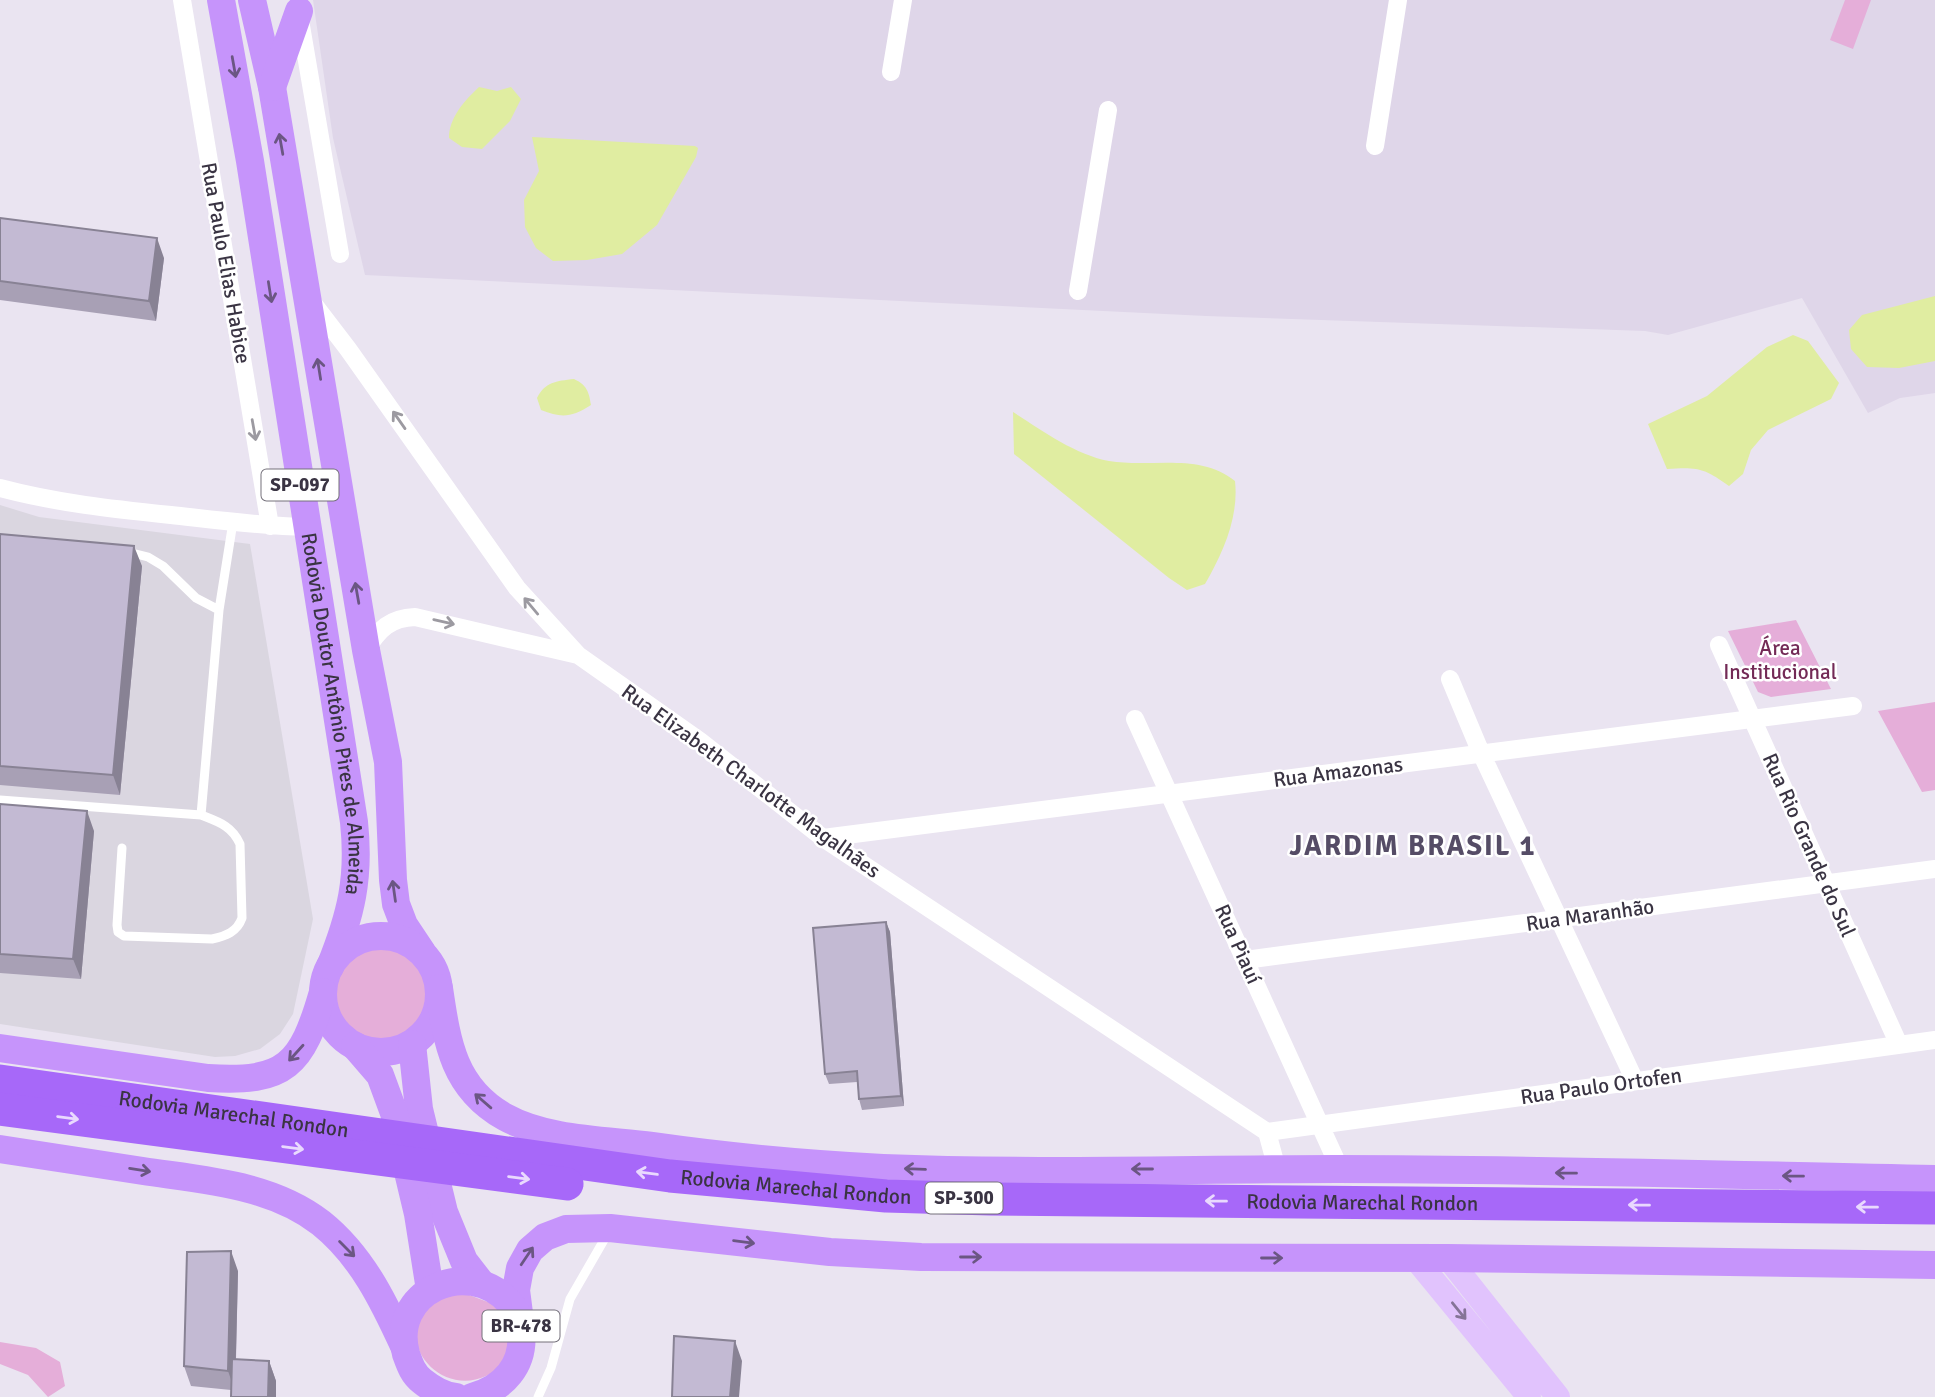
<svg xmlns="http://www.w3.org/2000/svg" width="1935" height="1397" viewBox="0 0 1935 1397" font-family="Signika,sans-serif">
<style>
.residential{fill:#dfd6e9}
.industrial{fill:#dad6e0}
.green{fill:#e5aed9}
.water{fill:#e0eda1}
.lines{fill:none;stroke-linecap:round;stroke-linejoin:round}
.lane{stroke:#fff;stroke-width:9}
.street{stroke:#fff;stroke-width:18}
.secondary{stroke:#e1c3fd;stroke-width:24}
.primary{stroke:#c694fb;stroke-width:28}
.highway{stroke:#a768f9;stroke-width:33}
.wall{fill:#a8a0b5}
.shaded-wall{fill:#888294}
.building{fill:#c3bad3;stroke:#888294;stroke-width:2}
.oneway{stroke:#6b5683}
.oneway2{stroke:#9c9aa1}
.oneway3{stroke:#e9d9fe}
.oneway4{stroke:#857497}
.labels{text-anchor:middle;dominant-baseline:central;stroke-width:5;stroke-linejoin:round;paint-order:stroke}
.shield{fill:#fff;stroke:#75717b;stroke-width:2}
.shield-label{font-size:19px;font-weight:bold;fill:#3a3443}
.street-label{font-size:21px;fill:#3a3443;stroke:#fff}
.park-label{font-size:21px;fill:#732a56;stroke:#fff}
.district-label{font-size:28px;font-weight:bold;letter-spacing:2px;fill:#554c66;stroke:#fff}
</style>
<rect width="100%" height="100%" fill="#eae4f1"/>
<path class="residential" d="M313,0H1935V393L1900,398L1868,413L1802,298L1668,335L1645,331L1206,316L365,275L333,138Z"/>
<path class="industrial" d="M0,505L39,517L250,544L313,919L293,1014L280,1034L260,1049L235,1056L215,1057L0,1024Z"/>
<path class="green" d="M1845,0H1871L1853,49L1830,40Z
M1796,620L1831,689L1771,697L1758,692L1728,631Z
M1935,702V790L1922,792L1878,711Z
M334 995a47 47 0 1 1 94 0a47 47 0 1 1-94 0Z
M456,1290L501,1307L512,1337C509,1346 506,1361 500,1368C497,1371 490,1374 486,1376C441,1397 393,1343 428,1306C435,1299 448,1295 456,1290Z
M0,1342L36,1348L60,1362L65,1386L48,1397L28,1375L0,1364Z"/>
<path class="water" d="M479,87L497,91L511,87L521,99L510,121L482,149L462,147L449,138C449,118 464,101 479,87Z
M532,137L695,146L698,148L696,157L657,225L622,254L587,260L553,261L536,248L525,227L524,200L539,171Z
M1935,296V361L1899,368L1867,367L1851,349L1849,330L1862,315Z
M1793,335L1808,341L1839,383L1831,399L1768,430L1751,450L1743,474L1729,486C1704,468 1698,467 1667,469L1648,424L1707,396L1767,347Z
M574,379C587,385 589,392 591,405C571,418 561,418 541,410L537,398C545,382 556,381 574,379Z
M1013,412C1043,431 1074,454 1109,461C1151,468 1200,452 1235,481C1239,517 1223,553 1205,584L1187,590L1169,578L1014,454Z"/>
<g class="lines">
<path class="lane" d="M128,552L148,557L163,566L196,598L219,610
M0,800L201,815L219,610L233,522
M122,848L117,925L118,932L124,936L212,939C226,936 237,932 242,918L240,844C232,826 219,822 201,815
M538,1397L551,1368L570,1299L608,1233"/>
<path class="street" d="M182,0L270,526
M300,20L340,254
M891,72L903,0
M1375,146L1398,0
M1078,291L1108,110
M312,302L348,349L517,588L578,655L700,741L823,838L1267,1132L1277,1169
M0,488C56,503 113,509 171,515C216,520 261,526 306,527
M1719,645L1899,1045
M366,650C379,629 390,618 415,617L578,655
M1450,679L1481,753L1635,1081
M1135,719L1340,1169
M823,838L1853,706
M1245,960L1935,869
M1267,1132L1935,1040"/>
<path class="secondary" d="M1415,1258L1529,1397
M1448,1258L1558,1397"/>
<g class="primary">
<path id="s1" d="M221,0L250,161L354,822C360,878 351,915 330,967"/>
<path d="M252,0L272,87L366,650L388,762L393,880L396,904L404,925L422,952"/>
<path d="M272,87L299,11"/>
<circle cx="381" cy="994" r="58"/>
<path d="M439,988C447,1042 453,1088 505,1117C546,1140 606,1140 652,1146C729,1157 806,1164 883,1168C1034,1174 1186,1169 1337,1169C1536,1169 1736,1175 1935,1179"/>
<path d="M412,1044L419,1109L444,1212L464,1261L481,1283"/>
<path d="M355,1046L380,1075L394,1113L418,1214L430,1290"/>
<path d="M0,1048L208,1078C286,1083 302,1065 323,992"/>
<path d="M0,1149C48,1156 95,1164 143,1171C203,1180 271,1184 321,1223C361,1255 383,1300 404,1346"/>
<path d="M520,1321L516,1290L520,1268L530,1250L545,1237L566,1229L610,1228L830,1252L921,1257L1448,1258L1935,1265"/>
<path d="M456,1397C443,1396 432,1389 422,1381C413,1374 410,1365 406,1354C389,1292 467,1256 509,1302C516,1310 520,1321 521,1331C525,1365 503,1389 472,1397"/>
</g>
<g class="highway">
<path id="s2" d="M0,1081L670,1176L886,1196L990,1199L1935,1208"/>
<path d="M0,1109L567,1184"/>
</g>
</g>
<path class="wall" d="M0,218L164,258L156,321L0,300Z
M0,534L142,566L120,795L0,785Z
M0,804L94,831L81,979L0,973Z
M886,922L890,932L904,1106L862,1110L859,1099L857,1082L829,1084L825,1074Z
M238,1271L236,1359L269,1361L276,1381L231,1390L191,1386L184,1366Z"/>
<path class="shaded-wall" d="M157,238L164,258L156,321L149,301Z
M134,546L142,566L120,795L113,775Z
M87,811L94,831L81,979L73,959Z
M886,922L890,932L904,1106L901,1096Z
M231,1251L238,1271L235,1391L228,1371Z
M735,1341L742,1361L739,1397H730Z
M269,1361L276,1381V1397H268Z"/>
<path class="building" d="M0,218L157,238L149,301L0,281Z
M0,534L134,546L113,775L0,766Z
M0,804L87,811L73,959L0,954Z
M886,922L901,1096L859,1099L857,1071L825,1074L813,928Z
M231,1251L228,1371L184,1366L187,1252Z
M674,1336L735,1341L730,1397H672Z
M232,1359L269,1361L268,1397H231Z"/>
<defs><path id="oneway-shaft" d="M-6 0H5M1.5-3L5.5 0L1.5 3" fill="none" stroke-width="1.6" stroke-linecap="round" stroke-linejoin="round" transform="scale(1.75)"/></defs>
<g class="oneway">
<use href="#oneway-shaft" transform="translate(234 67) rotate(80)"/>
<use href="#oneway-shaft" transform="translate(281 144) rotate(-100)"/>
<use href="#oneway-shaft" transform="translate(270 292) rotate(81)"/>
<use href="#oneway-shaft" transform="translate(319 369) rotate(-99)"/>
<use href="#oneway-shaft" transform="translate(357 593) rotate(-100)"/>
<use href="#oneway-shaft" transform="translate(394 891) rotate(-98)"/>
<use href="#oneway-shaft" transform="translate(296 1053) rotate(132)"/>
<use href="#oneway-shaft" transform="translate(483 1101) rotate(-139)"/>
<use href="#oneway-shaft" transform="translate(915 1169) rotate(-178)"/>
<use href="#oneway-shaft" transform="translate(1142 1169) rotate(180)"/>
<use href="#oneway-shaft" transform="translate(140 1170) rotate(9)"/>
<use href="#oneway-shaft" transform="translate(1566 1173) rotate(-179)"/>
<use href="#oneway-shaft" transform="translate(1793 1176) rotate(-179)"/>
<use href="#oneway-shaft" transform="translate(744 1242) rotate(7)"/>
<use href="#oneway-shaft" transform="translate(347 1249) rotate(45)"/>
<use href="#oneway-shaft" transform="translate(527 1256) rotate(-56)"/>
<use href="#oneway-shaft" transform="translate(971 1257)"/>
<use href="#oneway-shaft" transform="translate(1272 1258)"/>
</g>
<g class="oneway2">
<use href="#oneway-shaft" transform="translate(399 420) rotate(-125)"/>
<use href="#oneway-shaft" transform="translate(254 430) rotate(80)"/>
<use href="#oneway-shaft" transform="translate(531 606) rotate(-130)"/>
<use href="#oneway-shaft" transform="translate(444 622) rotate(13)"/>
</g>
<g class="oneway3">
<use href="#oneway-shaft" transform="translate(68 1118) rotate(8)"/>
<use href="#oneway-shaft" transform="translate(293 1148) rotate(8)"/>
<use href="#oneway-shaft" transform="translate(647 1173) rotate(-172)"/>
<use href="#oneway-shaft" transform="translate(519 1178) rotate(8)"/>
<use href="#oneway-shaft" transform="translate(1216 1201) rotate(-179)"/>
<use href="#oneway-shaft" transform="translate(1639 1205) rotate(-179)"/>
<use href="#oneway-shaft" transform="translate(1867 1207) rotate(-179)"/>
</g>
<use class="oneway4" href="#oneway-shaft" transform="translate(1459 1311) rotate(51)"/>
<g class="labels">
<g class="shield">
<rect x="261.5" y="469.5" width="77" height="31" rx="5"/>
<rect x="925.5" y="1182.5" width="77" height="31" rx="5"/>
<rect x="482.5" y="1310.5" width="77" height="31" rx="5"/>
</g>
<g class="shield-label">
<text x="300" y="485">SP-097</text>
<text x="964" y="1198">SP-300</text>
<text x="521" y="1326">BR-478</text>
</g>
<g class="street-label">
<text transform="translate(226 263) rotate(80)">Rua Paulo Elias Habice</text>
<text stroke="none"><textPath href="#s1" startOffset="723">Rodovia Doutor Antônio Pires de Almeida</textPath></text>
<text transform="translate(1338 772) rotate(-7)">Rua Amazonas</text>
<text transform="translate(751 781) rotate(36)">Rua Elizabeth Charlotte Magalhães</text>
<text transform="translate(1809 845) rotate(66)">Rua Rio Grande do Sul</text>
<text transform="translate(1590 915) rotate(-8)">Rua Maranhão</text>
<text transform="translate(1238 944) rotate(66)">Rua Piauí</text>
<text transform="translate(1601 1086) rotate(-8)">Rua Paulo Ortofen</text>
<text stroke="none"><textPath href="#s2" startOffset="236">Rodovia Marechal Rondon</textPath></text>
<text stroke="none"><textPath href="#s2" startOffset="803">Rodovia Marechal Rondon</textPath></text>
<text stroke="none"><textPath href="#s2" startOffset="1370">Rodovia Marechal Rondon</textPath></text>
</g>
<g class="park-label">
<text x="1780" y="648">Área<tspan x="1780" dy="24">Institucional</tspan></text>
</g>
<g class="district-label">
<text x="1413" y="846">JARDIM BRASIL 1</text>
</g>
</g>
</svg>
